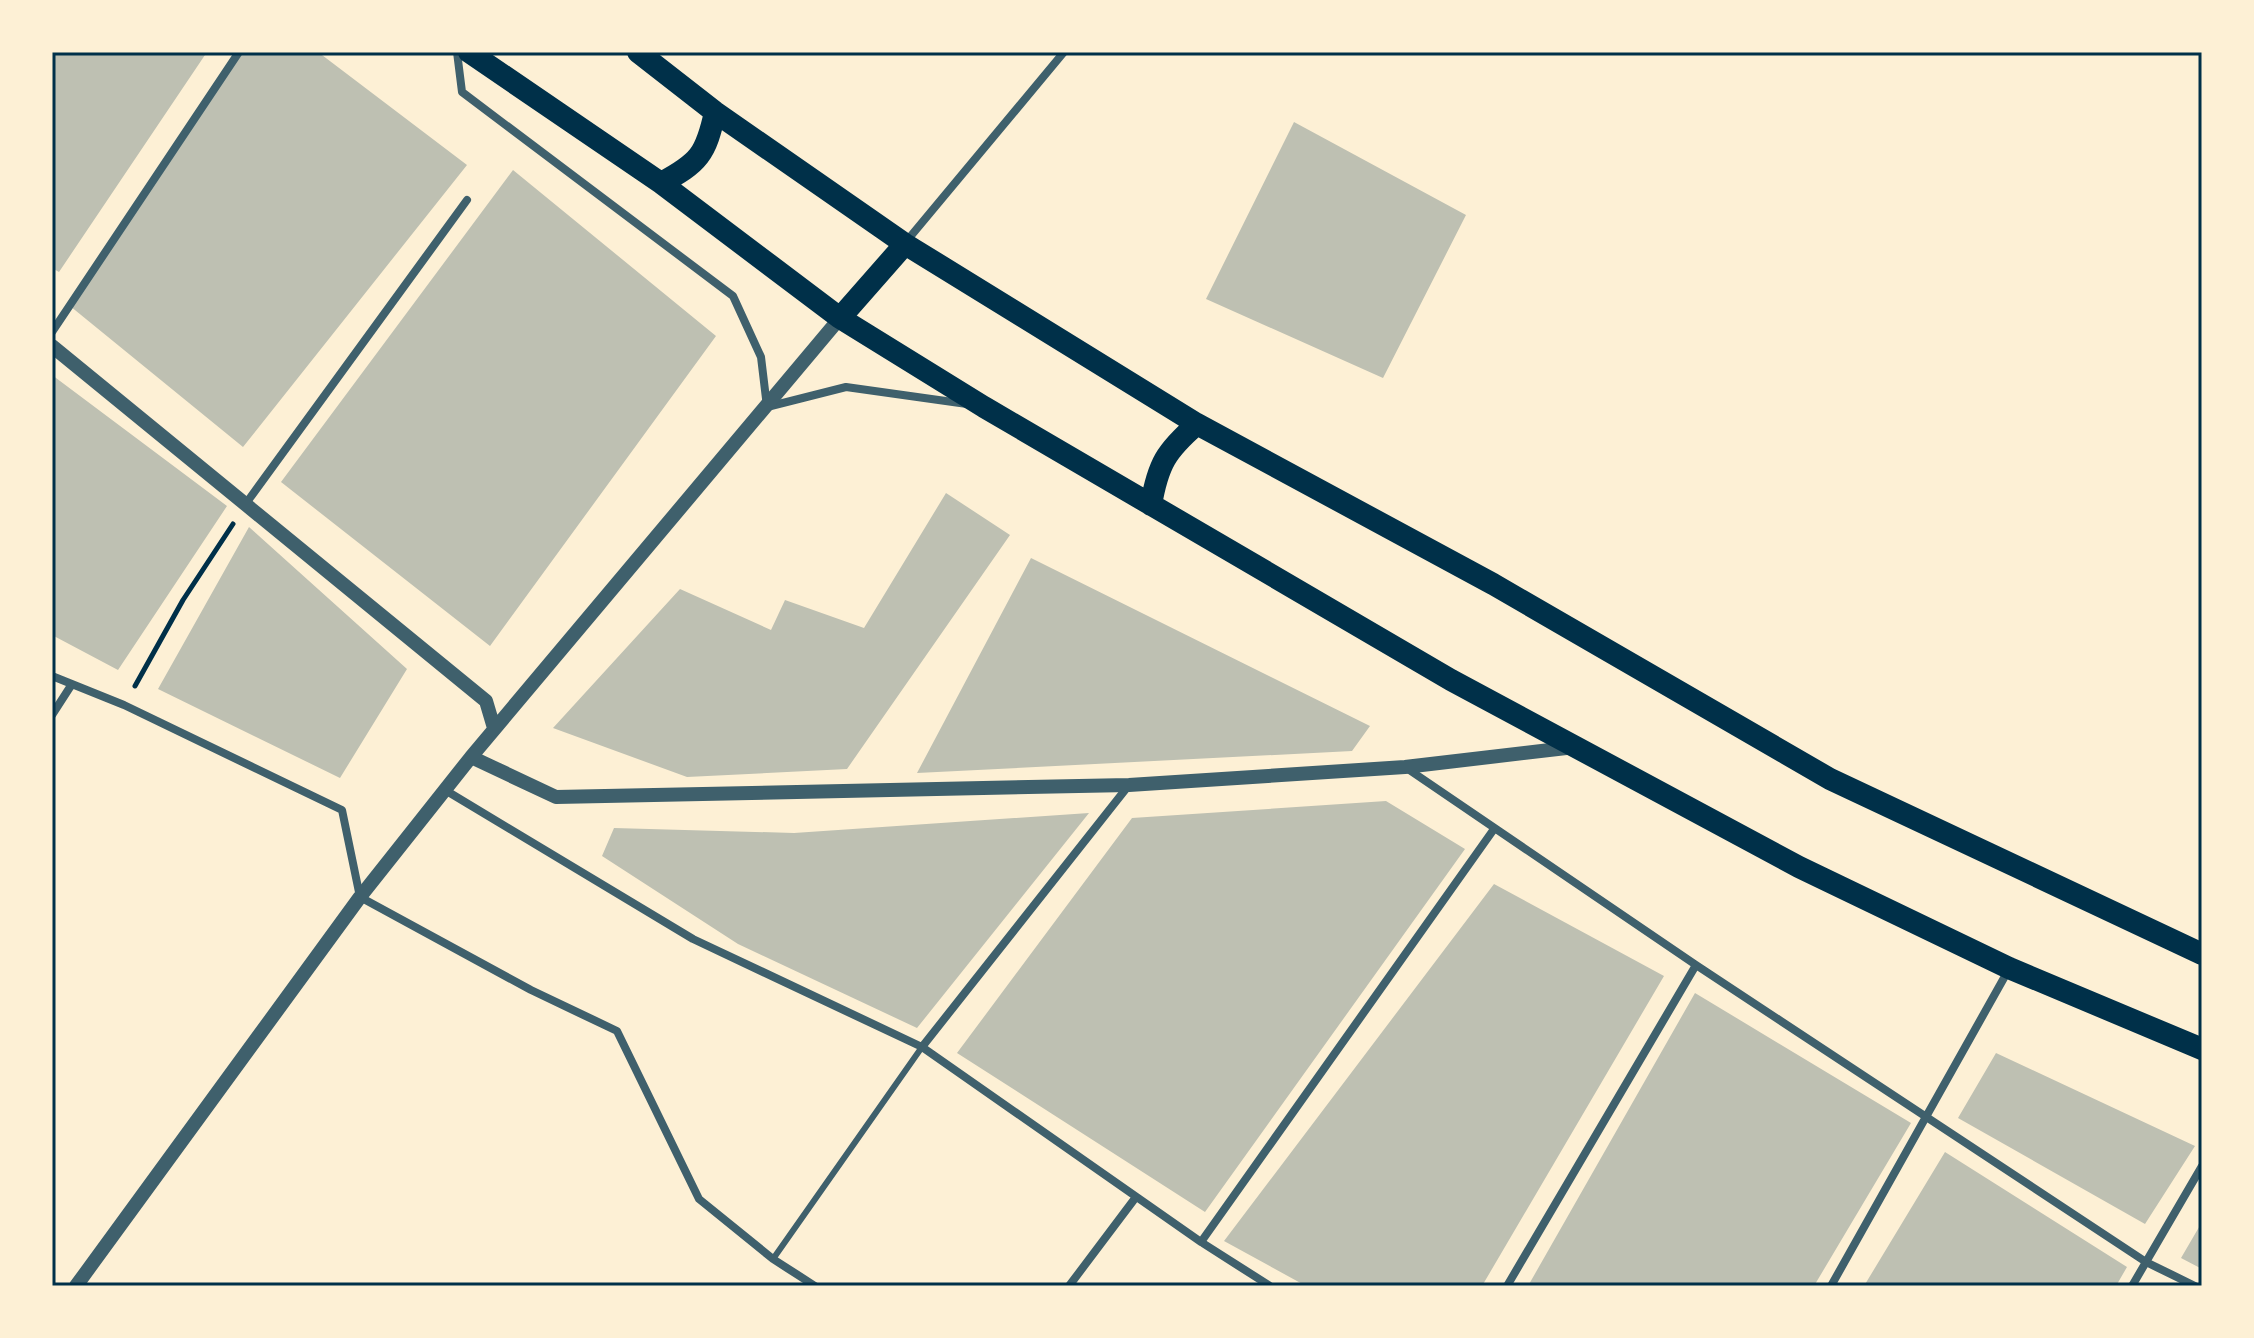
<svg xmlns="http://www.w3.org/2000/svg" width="2254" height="1338" viewBox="0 0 2254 1338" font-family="Inter,sans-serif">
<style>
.building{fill:#bec0b2}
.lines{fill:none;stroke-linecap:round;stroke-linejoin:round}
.path{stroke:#003049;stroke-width:5}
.service{stroke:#3f606c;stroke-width:6}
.minor{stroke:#3f606c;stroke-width:8}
.tertiary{stroke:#3f606c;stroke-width:14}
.trunk{stroke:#003049;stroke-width:22}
.neatline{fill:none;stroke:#003049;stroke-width:3}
</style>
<rect width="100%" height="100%" fill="#fdf0d5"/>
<path class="building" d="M52,52H207L59,272L52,268Z
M239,52H318L467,165L243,447L70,306Z
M1294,122L1466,215L1383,378L1206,299Z
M513,170L716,336L490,646L281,482Z
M52,375L227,506L118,670L52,635Z
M946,493L1010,535L847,769L687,777L553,728L680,589L771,630L785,600L864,628Z
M249,527L407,669L340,778L158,689Z
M1031,558L1370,726L1352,751L917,773Z
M1386,801L1465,849L1205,1212L957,1053L1132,818Z
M1089,813L917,1028L738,944L602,856L614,828L794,833Z
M1494,884L1664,976L1482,1286H1306L1224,1241Z
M1695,993L1911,1123L1814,1286H1528Z
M1996,1053L2195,1146L2145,1224L1958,1118Z
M1945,1152L2127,1267L2116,1286H1864Z
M2202,1222V1269L2181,1258Z"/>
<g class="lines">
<path class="path" d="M135,686L183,600L233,524"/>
<path class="service" d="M773,1259L922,1047"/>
<path class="minor" d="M457,52L462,92L733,296L761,357L767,407L846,387L967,404
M905,243L1064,52
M52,332L239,52
M247,502L467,200
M52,676L124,705L342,810L360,897L531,990L617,1031L699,1199L773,1259L815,1286
M52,715L72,684
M1405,767L1696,965L2146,1262L2195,1286
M445,790L693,939L922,1047L1201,1242L1270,1286
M922,1047L1129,785
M1201,1242L1494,829
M1069,1286L1136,1197
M1507,1286L1696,965
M1831,1286L2009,969
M2132,1286L2202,1166"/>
<path class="tertiary" d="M52,346L486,701L494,728
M471,757L556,797L1129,785L1405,767L1575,747
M76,1286L360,897L471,757L840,318"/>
<path class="trunk" d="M469,52L661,183L840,318L984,407L1451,680L1799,867L2009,968L2202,1049
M638,52L715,112L905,244L1197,424L1493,584L1830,779L2202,954
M661,183C699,163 706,154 715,112
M840,318L905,244
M1151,505C1158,464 1166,451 1197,424"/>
</g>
<rect width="2254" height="1338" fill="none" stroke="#fdf0d5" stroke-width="108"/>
<rect x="54" y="54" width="2146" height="1230" class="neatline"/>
</svg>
